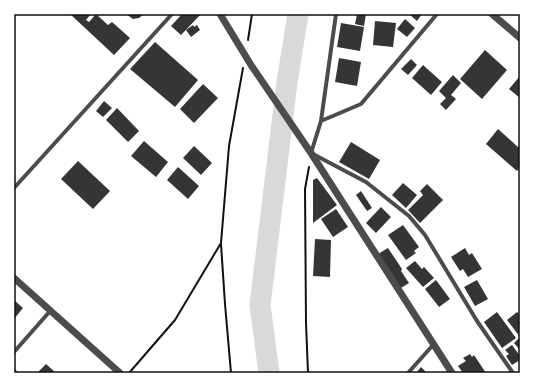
<svg xmlns="http://www.w3.org/2000/svg" width="534" height="387" viewBox="0 0 534 387" font-family="'IBM Plex Serif',serif">
<style>
.lines{fill:none;stroke-linecap:round;stroke-linejoin:round}
.river{stroke:#d9d9d9;stroke-width:21}
.building{fill:#353535}
.path{stroke:#111;stroke-width:2}
.minor{stroke:#4c4c4c;stroke-width:4}
.tertiary{stroke:#4c4c4c;stroke-width:7}
.neatline{fill:none;stroke:#111;stroke-width:1.5}
</style>
<rect width="100%" height="100%" fill="#fff"/>
<g class="lines">
<path class="river" d="M269,373L260,305L287,82L298,14"/>
</g>
<path class="building" d="M70,14H91L86,20L89,22L96,14L108,25L112,22L130,38L114,55Z
M126,14H144L139,18L133,19Z
M182,14H201L181,35L171,26Z
M357,14H366L364,26L355,24Z
M409,14H422L417,21Z
M405,19L415,28L407,37L397,29Z
M375,21L396,23L393,47L373,45Z
M341,23L364,27L360,51L337,47Z
M193,25L194,27L197,25L200,30L191,37L186,30Z
M155,42L198,80L175,107L130,69Z
M485,50L507,70L482,99L460,79Z
M339,58L361,62L357,86L335,82Z
M411,59L417,65L408,75L401,69Z
M423,65L442,82L431,95L412,78Z
M453,75L461,83L451,95L456,99L446,110L440,104L446,98L439,91Z
M520,76V98L509,89Z
M203,84L218,98L194,123L180,109Z
M104,101L112,108L103,117L96,111Z
M117,108L139,131L128,142L106,120Z
M498,129L518,147L520,144V167L517,171L486,144Z
M144,141L168,162L156,177L131,156Z
M351,142L380,160L369,179L339,162Z
M194,146L212,163L201,175L183,158Z
M78,161L110,191L93,209L61,179Z
M178,167L199,186L188,199L167,180Z
M317,178L337,205L313,223V180Z
M403,183L417,195L406,208L392,195Z
M427,184L443,200L420,223L408,210L423,195L420,191Z
M361,191L372,208L367,211L356,195Z
M381,207L391,217L376,233L366,223Z
M336,209L348,227L333,237L321,219Z
M403,225L419,247L414,251L416,253L406,260L388,235Z
M315,239L331,240L330,277L313,276Z
M388,248L402,269L401,271L409,283L401,288L378,254Z
M465,248L469,255L472,253L482,269L468,277L463,269L460,271L451,257Z
M415,261L422,269L424,267L434,278L423,287L406,268Z
M436,280L450,299L439,307L425,289Z
M477,280L488,299L475,306L464,287Z
M14,300L23,308L14,319Z
M497,312L516,338L502,348L484,322Z
M517,312L520,315V337L507,320Z
M520,337V350L514,343Z
M512,345L520,356V360L512,365L506,356L509,354L505,350Z
M470,354L472,357L474,355L486,373H463L458,366L466,361L463,358Z
M46,364L56,373H37Z
M421,367L427,373H416Z"/>
<g class="lines">
<path class="path" d="M248,40L252,14
M221,244L225,304L231,373
M129,373L175,320L221,243L229,146L243,68
M308,373L306,323L305,189L309,167"/>
<path class="minor" d="M336,14L321,121L311,153L366,182L409,216L425,235L477,321L513,373
M321,121L361,104L437,14
M14,188L172,14
M14,352L51,310
M14,371L16,373
M408,373L433,345"/>
<path class="tertiary" d="M220,14L251,65L311,153L452,373
M492,14L520,38
M14,278L120,373"/>
</g>
<rect width="534" height="387" fill="none" stroke="#ffffff" stroke-width="30"/>
<rect x="15" y="15" width="504" height="357" class="neatline"/>
</svg>
